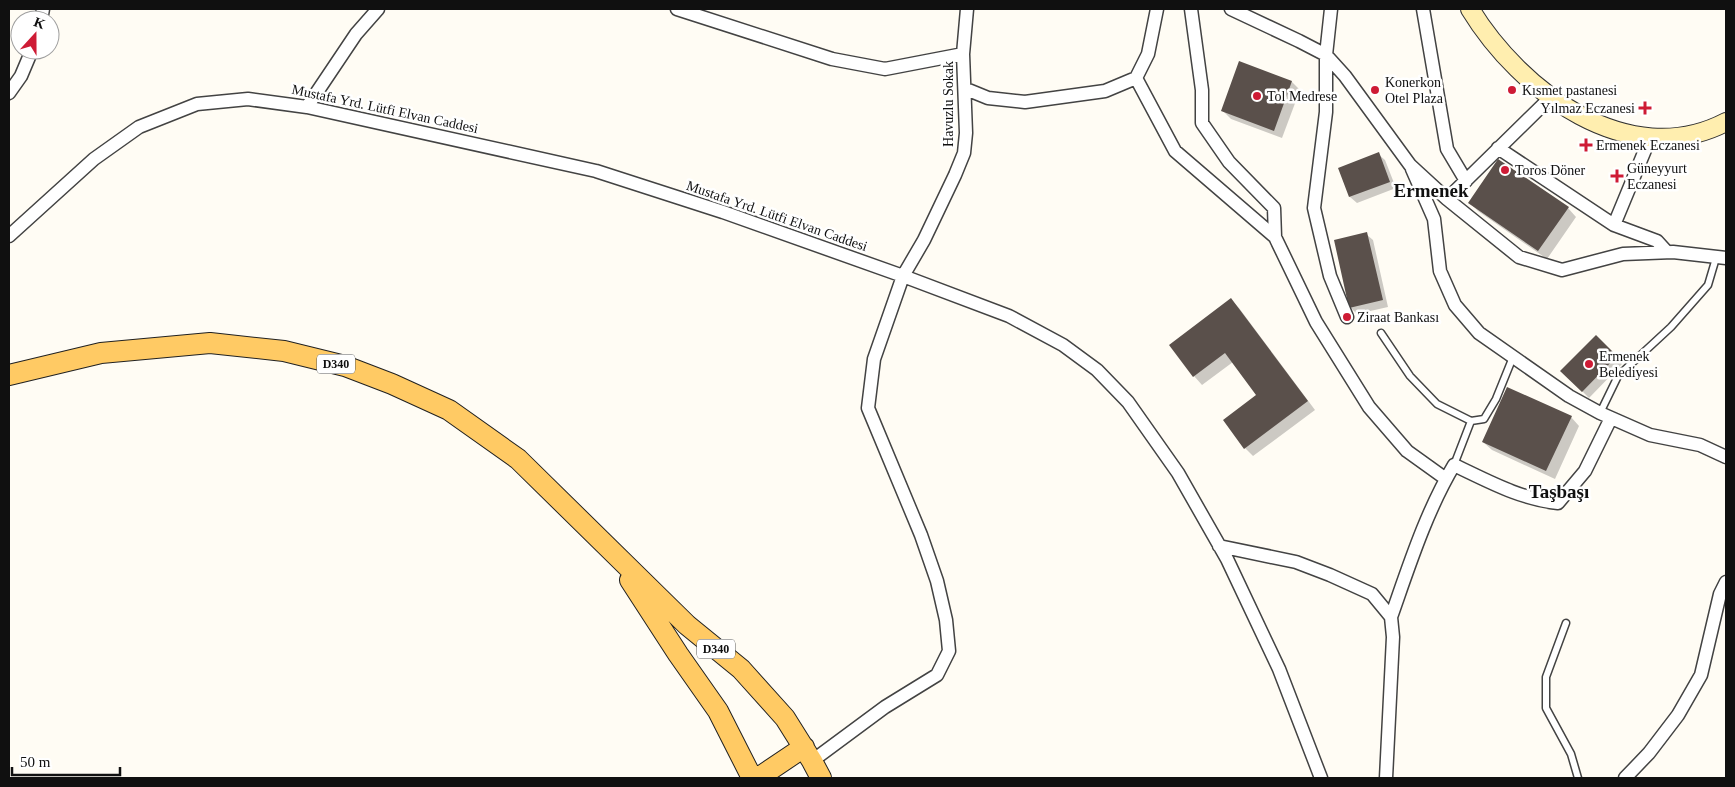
<svg xmlns="http://www.w3.org/2000/svg" width="1735" height="787" viewBox="0 0 1735 787" font-family="'Times New Roman',serif">
<style>
.shadow{fill:#0003}
.building{fill:#5a504b}
.lines{fill:none;stroke-linecap:round;stroke-linejoin:round}
.lane-casing{stroke:#434343;stroke-width:9}
.street-casing{stroke:#434343;stroke-width:15}
.secondary-casing{stroke:#323232;stroke-width:20}
.primary-casing{stroke:#212121;stroke-width:22}
.lane{stroke:#fff;stroke-width:6}
.street{stroke:#fff;stroke-width:12}
.secondary{stroke:#ffeeaf;stroke-width:18}
.primary{stroke:#ffca64;stroke-width:20}
.poi-dot{fill:#ce1b35;stroke:#fff;stroke-width:2}
.labels{text-anchor:middle;dominant-baseline:central;stroke-width:5;stroke-linejoin:round;paint-order:stroke}
.shield{fill:#fff;stroke:#585858;stroke-width:1}
.shield-label{font-size:12px;font-weight:bold;fill:#101010}
.poi-label{font-size:14px;fill:#101010;stroke:#fff;text-anchor:start}
.street-label{font-size:14px;fill:#101010;stroke:#fff}
.district-label{font-size:19px;font-weight:bold;fill:#101010;stroke:#fff}
</style>
<rect width="100%" height="100%" fill="#fffcf4"/>
<path class="shadow" d="M1292,82L1300,90L1282,138L1231,119L1223,111Z
M1378,154L1385,160L1396,188L1357,203L1350,197L1339,169Z
M1470,203L1568,208L1576,217L1547,259L1478,211Z
M1366,234L1373,240L1388,307L1357,314L1350,307Z
M1231,300L1239,308L1315,410L1253,456L1245,448L1258,396L1233,362L1202,385L1194,376Z
M1596,337L1622,364L1589,398L1562,371Z
M1571,417L1579,426L1555,479L1492,450L1483,442Z"/>
<path class="building" d="M1239,61L1292,81L1274,131L1221,111Z
M1379,152L1390,182L1349,197L1338,168Z
M1498,159L1569,207L1538,251L1468,203Z
M1367,232L1383,300L1349,308L1334,240Z
M1231,298L1308,401L1244,449L1223,420L1256,395L1225,353L1193,377L1169,345Z
M1596,335L1617,356L1582,392L1560,371Z
M1507,387L1572,416L1546,471L1482,442Z"/>
<g class="lines">
<g class="lane-casing">
<path id="lane" d="M1381,333L1410,376L1437,404L1471,421
M1600,413L1618,376L1671,327L1708,285L1716,258
M1454,465L1471,421L1484,419L1496,399L1513,357
M1566,623L1546,677V708L1571,754L1578,778"/>
</g>
<g class="street-casing">
<path id="street" d="M677,9L832,59L885,69L963,54
M1157,9L1148,54L1136,78L1175,151L1275,237
M1191,9L1202,90V123L1229,162L1274,208L1275,237L1316,322L1369,407L1407,451L1446,479
M1231,9L1299,41L1326,55V112L1314,208L1330,276L1347,317
M1331,9L1326,55L1345,76L1410,165L1447,199L1519,257L1562,270L1623,254L1673,252L1726,258
M1423,9L1447,149L1466,181
M41,20L43,9
M966,89L988,98L1025,102L1105,91L1136,78
M9,93L21,76L32,50
M307,107L356,34L378,9
M1498,148L1614,225L1657,241L1667,252
M1412,169L1434,219L1440,271L1455,305L1479,333L1569,396L1600,413L1650,435L1700,445L1726,457
M1447,199L1551,97
M1614,225L1650,138
M9,236L94,159L139,127L197,104L248,99L307,107L596,171L723,212L903,276L1009,316L1063,345L1097,370L1128,402L1178,473L1227,559L1279,669L1321,778
M1219,546L1296,562L1330,575L1372,594L1391,617L1393,637L1386,778
M1391,617C1409,566 1426,512 1454,465C1488,481 1520,499 1558,503L1585,471L1611,418
M812,761L885,707L937,675L949,651L946,620L937,581L921,535L868,408L874,359L903,276L924,240L955,175L964,153L966,133L963,54L967,9
M1625,778L1649,753L1678,715L1701,675L1720,594L1726,582"/>
</g>
<g class="secondary-casing">
<path id="secondary" d="M1470,9C1520,91 1628,173 1726,122"/>
</g>
<g class="primary-casing">
<path id="primary" d="M9,375L101,353L210,343L284,351L345,366L392,384L449,410L518,459L687,625L741,669L785,718L812,761L821,778
M630,580L678,654L718,711L752,778
M758,778L804,747"/>
</g>
<use href="#lane" class="lane"/>
<use href="#street" class="street"/>
<use href="#secondary" class="secondary"/>
<use href="#primary" class="primary"/>
</g>
<g class="poi-dot">
<circle cx="1375" cy="90" r="5"/>
<circle cx="1512" cy="90" r="5"/>
<circle cx="1257" cy="96" r="5"/>
<path d="M1642.5 100.5h5v5h5v5h-5v5h-5v-5h-5v-5h5z"/>
<path d="M1583.5 137.5h5v5h5v5h-5v5h-5v-5h-5v-5h5z"/>
<circle cx="1505" cy="170" r="5"/>
<path d="M1614.5 168.5h5v5h5v5h-5v5h-5v-5h-5v-5h5z"/>
<circle cx="1347" cy="317" r="5"/>
<circle cx="1589" cy="364" r="5"/>
</g>
<g class="labels">
<g class="shield">
<rect x="317" y="354.5" width="38" height="19" rx="4"/>
<rect x="697" y="639.5" width="38" height="19" rx="4"/>
</g>
<g class="shield-label">
<text x="336" y="364">D340</text>
<text x="716" y="649">D340</text>
</g>
<g class="poi-label">
<text x="1385" y="82">Konerkon<tspan x="1385" dy="16">Otel Plaza</tspan></text>
<text x="1522" y="90">Kısmet pastanesi</text>
<text x="1267" y="96">Tol Medrese</text>
<text x="1635" y="108" text-anchor="end">Yılmaz Eczanesi</text>
<text x="1596" y="145">Ermenek Eczanesi</text>
<text x="1627" y="168">Güneyyurt<tspan x="1627" dy="16">Eczanesi</tspan></text>
<text x="1515" y="170">Toros Döner</text>
<text x="1357" y="317">Ziraat Bankası</text>
<text x="1599" y="356">Ermenek<tspan x="1599" dy="16">Belediyesi</tspan></text>
</g>
<g class="street-label">
<text transform="translate(948 104) rotate(-90)">Havuzlu Sokak</text>
<text transform="translate(385 109) rotate(12)">Mustafa Yrd. Lütfi Elvan Caddesi</text>
<text transform="translate(777 216) rotate(19)">Mustafa Yrd. Lütfi Elvan Caddesi</text>
</g>
<g class="district-label">
<text x="1431" y="190">Ermenek</text>
<text x="1559" y="491">Taşbaşı</text>
</g>
</g>
<rect width="1735" height="787" fill="none" stroke="#101010" stroke-width="20"/>
<g transform="translate(35 35) rotate(21)"><circle r="24" fill="#ffffff" stroke="#9f9f9f"/>
<path d="M0-4L9 19L0 12L-9 19Z" fill="#ce1b35"/>
<text y="-8" font-size="14" font-weight="bold" text-anchor="middle" fill="#101010">K</text>
</g>
<path d="M12 767v8h108v-8" fill="none" stroke="#101010" stroke-width="2.5"/>
<text x="20" y="767" font-size="15" fill="#101010" stroke="#ffffff" stroke-width="4" paint-order="stroke">50 m</text>
</svg>
